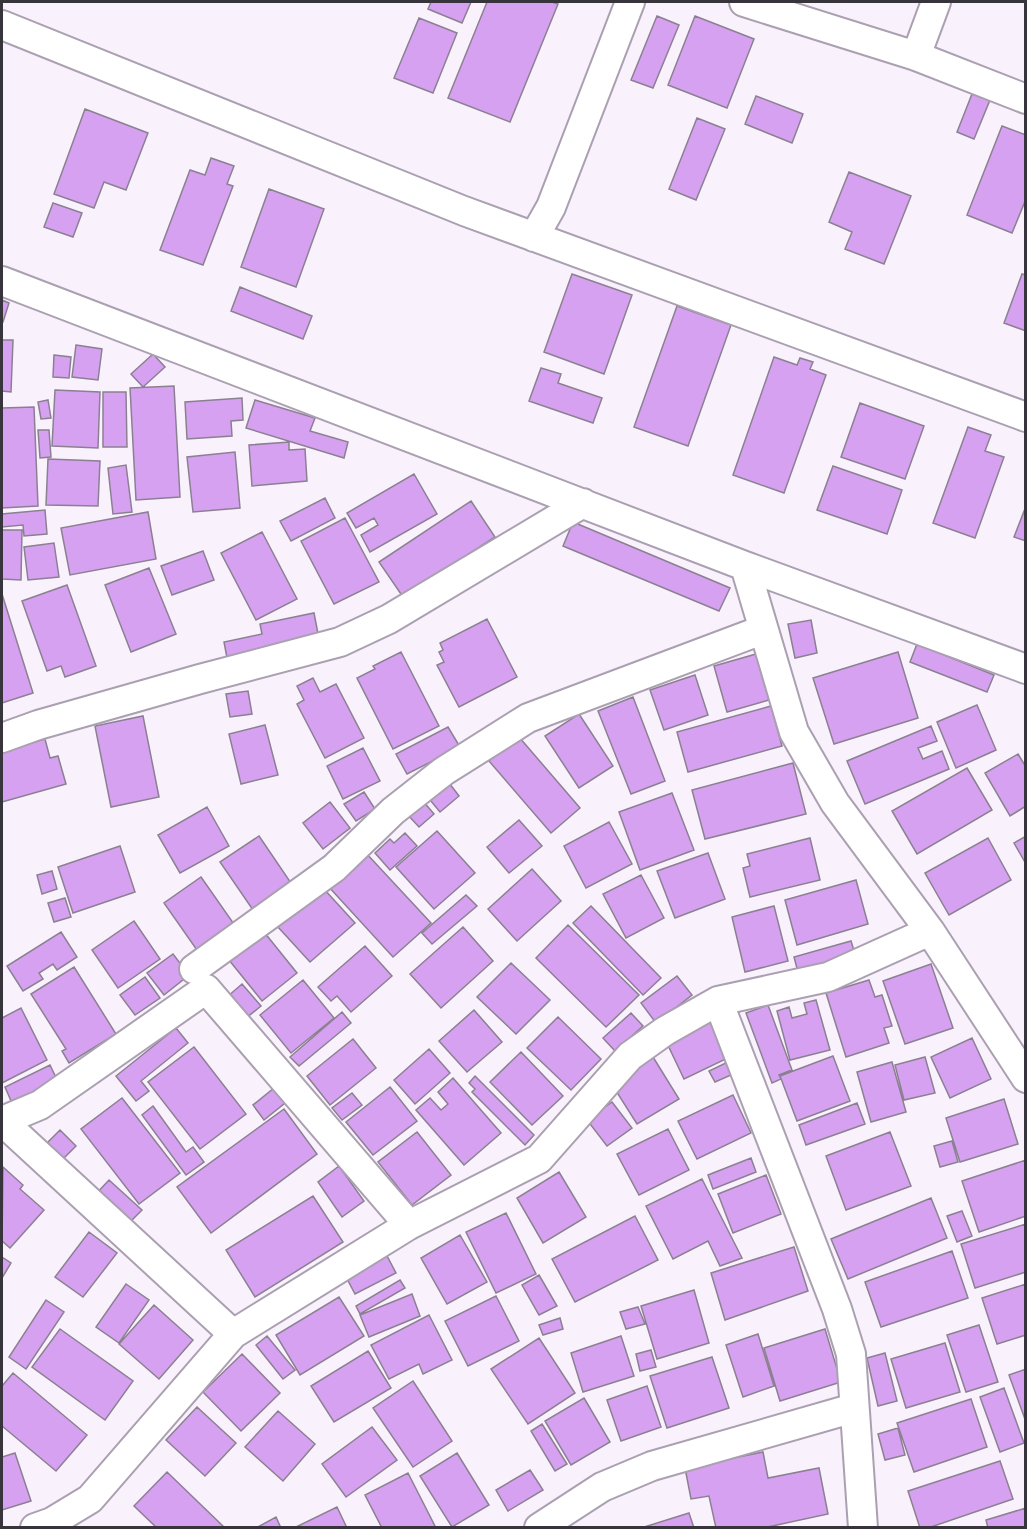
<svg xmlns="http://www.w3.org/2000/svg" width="1027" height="1529" viewBox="0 0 1027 1529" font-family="'IBM Plex Serif',serif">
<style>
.building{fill:#d6a1f0;stroke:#8b8091;stroke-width:1.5}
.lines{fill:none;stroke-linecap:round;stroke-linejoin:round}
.minor-casing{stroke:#aba0b1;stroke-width:32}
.minor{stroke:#fff;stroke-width:28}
</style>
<rect width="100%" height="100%" fill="#f9f2fd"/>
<path class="building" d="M431,2H471L462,23L428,9Z
M487,2H552L558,4L510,122L448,98Z
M657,16L679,25L653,88L631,80Z
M695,16L754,39L727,108L668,85Z
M419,18L457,33L433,93L394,78Z
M972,94L990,100L974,139L957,132Z
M756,96L803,114L792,143L745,124Z
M85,109L148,133L126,190L104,182L94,208L54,194Z
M697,118L725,129L696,200L669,189Z
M1002,126L1026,135V199L1012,233L967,215Z
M211,158L234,166L227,184L233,186L203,265L160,250L190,170L205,175Z
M849,172L911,196L884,264L845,249L852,232L829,222Z
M269,189L324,209L296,287L241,267Z
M53,203L82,213L73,237L44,227Z
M572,274L632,295L604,374L544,352Z
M1022,274L1026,275V331L1004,323Z
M240,287L312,316L303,339L231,311Z
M2,300L9,303L3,322H2Z
M677,306L731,325L688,446L634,427Z
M2,340H13L11,392L2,391Z
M76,345L102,349L98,380L72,377Z
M153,354L165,367L143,387L131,374Z
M54,355L71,357L69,378L53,377Z
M774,357L797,365L800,358L813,362L810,369L826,375L784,493L733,475Z
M541,368L561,374L558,383L602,398L593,423L529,401Z
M174,386L180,497L136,500L130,388Z
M55,390L100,392L98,448L52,446Z
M103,392H126L127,447H103Z
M242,398L243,420L231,421L232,436L187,439L185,402Z
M48,400L51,418L41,419L38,402Z
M255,400L315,418L310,431L348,442L344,458L246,428Z
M860,403L924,426L905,479L841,457Z
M34,407L38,506L2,508V408Z
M968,427L991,435L985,451L1004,457L975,538L933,523Z
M38,430H49L51,457L40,458Z
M289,442V450L305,449L307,481L252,486L249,445Z
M235,452L240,508L193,512L187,457Z
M48,459L100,461L98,506L46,505Z
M126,465L132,512L113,514L108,468Z
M833,466L902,490L887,534L817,510Z
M414,474L437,514L370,552L361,535L378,525L374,518L356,528L347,513Z
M325,498L335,518L291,541L280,521Z
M471,501L495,537L403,597L379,562Z
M1026,506V541L1014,537Z
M45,510L47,534L24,536L23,525L2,527V514Z
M148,512L156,559L70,575L61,528Z
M345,518L379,582L334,604L301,541Z
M573,522L730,588L719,611L563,546Z
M2,530H22L21,580L2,579Z
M262,532L297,599L256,620L221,553Z
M54,543L59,577L28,580L24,547Z
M203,551L214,580L172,595L161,566Z
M149,568L176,634L131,652L105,585Z
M67,585L96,666L65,677L61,666L47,671L22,601Z
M2,594L33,693L2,703Z
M314,613L320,644L228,663L224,642L262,634L260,624Z
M487,619L517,677L459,707L437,665L444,662L439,652L443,650L440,643Z
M811,620L817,653L795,658L788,624Z
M917,644L994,675L987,692L910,662Z
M401,652L439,726L393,749L357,678L375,669L373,666Z
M898,652L918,718L834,744L813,678Z
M756,654L769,700L727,712L714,666Z
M695,675L708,715L664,730L650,690Z
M313,678L320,692L336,684L364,738L325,758L297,704L304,700L297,686Z
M248,691L252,714L230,717L226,694Z
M633,697L665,781L631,794L598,711Z
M977,705L996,750L956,768L937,722Z
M771,706L782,746L688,772L677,732Z
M579,714L613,766L579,788L545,736Z
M143,716L159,797L111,807L95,726Z
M265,725L278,775L241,784L229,734Z
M931,726L937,741L918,748L923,759L942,751L949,769L865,804L847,761Z
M448,727L460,747L407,774L396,754Z
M519,737L580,808L551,833L489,761Z
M45,739L50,758L58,756L66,784L2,802V751Z
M363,748L380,781L343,799L327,766Z
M1018,754L1026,767V806L1010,816L985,773Z
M793,763L806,814L705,839L692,790Z
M967,768L992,810L917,854L892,811Z
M446,779L459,796L440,812L426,795Z
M364,792L375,809L356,821L344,804Z
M672,793L694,850L640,870L619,812Z
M422,800L434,814L419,827L407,814Z
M330,802L350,828L323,849L303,823Z
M207,807L229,846L180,873L158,835Z
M519,820L542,846L509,873L487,847Z
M609,822L632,864L586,888L564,846Z
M437,831L475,873L434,909L396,867Z
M405,833L417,846L390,870L375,853L390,839L394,843Z
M259,836L291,883L253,910L220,862Z
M1026,836V864L1014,843Z
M810,838L820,880L750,897L743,868L750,866L747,854Z
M988,838L1011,880L949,915L925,873Z
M120,846L135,892L73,913L58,867Z
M365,852L431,923L393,957L328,886Z
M708,853L725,899L675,918L657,871Z
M532,869L561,901L517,941L488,909Z
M52,871L57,889L42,894L37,875Z
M641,875L664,918L626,938L603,894Z
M201,877L236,927L199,953L164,903Z
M856,880L868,924L797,945L785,900Z
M323,888L355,923L310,962L278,927Z
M466,895L477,906L432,944L422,933Z
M65,898L71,917L54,922L48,903Z
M591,906L661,978L643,995L573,923Z
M774,906L788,961L745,972L732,917Z
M134,921L160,959L118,988L92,950Z
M568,925L639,995L606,1027L536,958Z
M260,927L297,973L262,1001L225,955Z
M463,927L493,961L441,1008L410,974Z
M61,932L77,957L57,970L53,964L39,973L43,979L23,991L7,966Z
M851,941L856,957L798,972L794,957Z
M365,946L392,976L351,1012L337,996L331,1001L318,987Z
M173,954L189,975L164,995L147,973Z
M511,963L550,1000L516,1034L477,997Z
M931,964L953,1028L905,1044L883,981Z
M74,967L116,1034L69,1063L62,1051L66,1049L31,994Z
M677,976L692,995L656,1023L641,1003Z
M145,977L160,998L135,1015L120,995Z
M303,980L334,1018L291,1053L260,1015Z
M869,980L875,997L882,995L892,1026L884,1028L889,1043L846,1057L826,993Z
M242,984L261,1006L245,1019L227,997Z
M816,1000L830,1050L790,1060L777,1011L789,1007L792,1018L807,1014L804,1003Z
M768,1005L792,1070L779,1075L781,1079L772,1083L746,1013Z
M21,1008L47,1060L2,1083V1018Z
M474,1010L502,1042L467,1072L439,1041Z
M342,1012L351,1023L299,1066L290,1057Z
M631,1013L643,1026L615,1051L603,1038Z
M558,1017L601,1059L571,1090L527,1048Z
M711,1017L730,1057L684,1079L665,1039Z
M176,1028L188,1043L141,1081L149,1091L136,1101L116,1076Z
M972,1038L991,1079L950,1098L931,1057Z
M353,1039L376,1068L330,1105L307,1076Z
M194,1047L246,1114L200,1149L148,1082Z
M429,1049L450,1073L415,1104L394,1080Z
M521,1052L563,1096L532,1125L490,1082Z
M833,1056L850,1101L797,1121L780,1076Z
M653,1057L679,1099L637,1124L611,1083Z
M925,1057L935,1093L904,1100L895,1065Z
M732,1060L738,1072L715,1082L709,1071Z
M892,1062L906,1112L871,1122L857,1072Z
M50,1065L61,1088L15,1110L5,1087Z
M475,1076L534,1135L525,1145L472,1092L475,1089L469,1083Z
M453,1078L501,1133L464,1165L416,1110L430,1098L441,1110L448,1104L438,1092Z
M390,1087L417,1121L373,1155L346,1122Z
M274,1088L285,1103L264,1120L253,1105Z
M352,1093L362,1105L342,1120L332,1108Z
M733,1095L751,1133L697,1159L678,1121Z
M122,1098L180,1173L139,1204L81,1129Z
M1004,1099L1018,1144L960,1162L946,1118Z
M612,1102L632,1128L607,1146L587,1120Z
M857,1103L865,1124L806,1145L799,1125Z
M153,1106L186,1152L193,1147L204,1162L186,1175L142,1115Z
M284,1109L317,1154L211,1233L177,1187Z
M668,1129L689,1170L639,1195L617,1154Z
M60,1130L76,1146L59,1163L43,1147Z
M417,1132L451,1175L412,1205L378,1162Z
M890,1132L911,1186L846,1210L826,1156Z
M952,1141L958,1162L940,1167L934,1146Z
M751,1158L756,1172L713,1189L708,1175Z
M1026,1160V1216L979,1232L962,1181Z
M339,1166L364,1201L342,1217L318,1182Z
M3,1167L23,1185L20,1189L44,1210L10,1248L2,1241Z
M559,1172L586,1217L543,1243L517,1198Z
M766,1175L781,1214L733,1233L718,1194Z
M702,1179L742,1258L720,1266L708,1241L673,1259L646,1206Z
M109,1180L142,1210L126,1226L94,1196Z
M313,1196L343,1242L255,1297L226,1250Z
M931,1198L947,1238L848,1279L831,1239Z
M962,1211L972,1236L957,1242L947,1216Z
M506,1213L536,1274L496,1293L466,1232Z
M635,1216L658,1260L575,1302L552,1259Z
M1026,1224V1272L975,1288L961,1244Z
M89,1232L117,1253L83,1297L55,1277Z
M460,1235L487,1282L447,1304L421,1258Z
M794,1247L808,1291L725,1320L711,1273Z
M952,1251L968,1298L881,1327L865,1282Z
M385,1252L396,1273L355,1294L344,1273Z
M2,1257L11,1263L2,1278Z
M539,1275L557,1306L539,1315L522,1285Z
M400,1280L405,1288L360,1314L356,1306Z
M126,1284L149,1300L119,1343L96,1327Z
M1026,1284V1335L997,1344L982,1298Z
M694,1290L709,1343L657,1359L641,1306Z
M412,1294L420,1316L369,1337L360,1315Z
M496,1296L519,1341L468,1366L445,1321Z
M339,1297L364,1336L300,1375L276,1335Z
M46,1300L64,1312L26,1369L9,1357Z
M154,1305L193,1340L159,1379L119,1344Z
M638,1307L645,1324L626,1329L620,1312Z
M429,1315L452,1360L423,1374L419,1364L389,1379L371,1345Z
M560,1318L563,1329L543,1335L539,1325Z
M979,1325L998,1382L966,1392L947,1335Z
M60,1329L133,1381L105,1420L32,1367Z
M825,1329L841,1382L780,1401L764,1348Z
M758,1334L774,1386L743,1397L726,1345Z
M267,1336L295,1370L283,1379L256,1345Z
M621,1336L634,1376L583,1392L571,1353Z
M539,1338L575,1393L528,1424L491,1369Z
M945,1343L960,1392L906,1408L891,1359Z
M651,1350L656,1367L640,1371L636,1354Z
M368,1351L391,1388L334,1422L311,1386Z
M885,1353L897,1401L878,1406L867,1358Z
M242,1354L280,1393L241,1431L203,1392Z
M712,1357L729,1408L667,1428L650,1376Z
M1026,1369V1422L1009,1375Z
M13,1373L87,1435L56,1471L2,1426V1386Z
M413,1381L452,1441L413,1467L373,1408Z
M647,1386L661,1427L621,1441L607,1400Z
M1004,1388L1024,1443L1000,1452L980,1397Z
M584,1398L610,1442L571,1465L545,1421Z
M971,1399L987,1447L914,1472L897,1423Z
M197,1407L236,1443L205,1476L166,1440Z
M278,1411L315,1444L283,1481L245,1447Z
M542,1424L567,1464L555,1471L531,1431Z
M372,1427L397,1460L346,1497L322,1464Z
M898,1428L905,1455L885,1460L878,1434Z
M763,1452L768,1478L819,1468L828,1514L763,1528H716L709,1496L691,1499L685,1468Z
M15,1453L31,1501L2,1510V1457Z
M457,1453L489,1505L452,1527L420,1476Z
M1000,1461L1013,1499L928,1528H920L908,1491Z
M530,1470L543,1490L508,1511L496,1490Z
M167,1472L225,1528H157L134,1506Z
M408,1473L436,1528H382L365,1495Z
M337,1507L347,1528H297L296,1527Z
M1026,1508V1528H988L986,1520Z
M689,1513L694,1528H641Z
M276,1517L281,1528H256Z"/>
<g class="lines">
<g class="minor-casing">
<path id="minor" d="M744,2L916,56L1026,99
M2,25L464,211L1026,417
M916,56L936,2
M534,237L551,207L630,2
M2,281L745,566L1026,669
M745,566L794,732L835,803L930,931L1026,1078
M2,738L38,725L200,679L340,642L389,619L583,503
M194,969L334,868L393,811L444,771L528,718L762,630
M718,1001L837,1309L851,1354L863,1528
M233,1334L2,1121L40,1105L206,989L409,1225
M35,1528L52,1522L90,1499L233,1334L409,1225L539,1159L630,1056L665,1031L718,1001L828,977L930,931
M539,1528L602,1487L652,1466L854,1408"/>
</g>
<use href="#minor" class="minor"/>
</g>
<rect width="1027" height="1529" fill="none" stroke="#38343b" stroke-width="6"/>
</svg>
